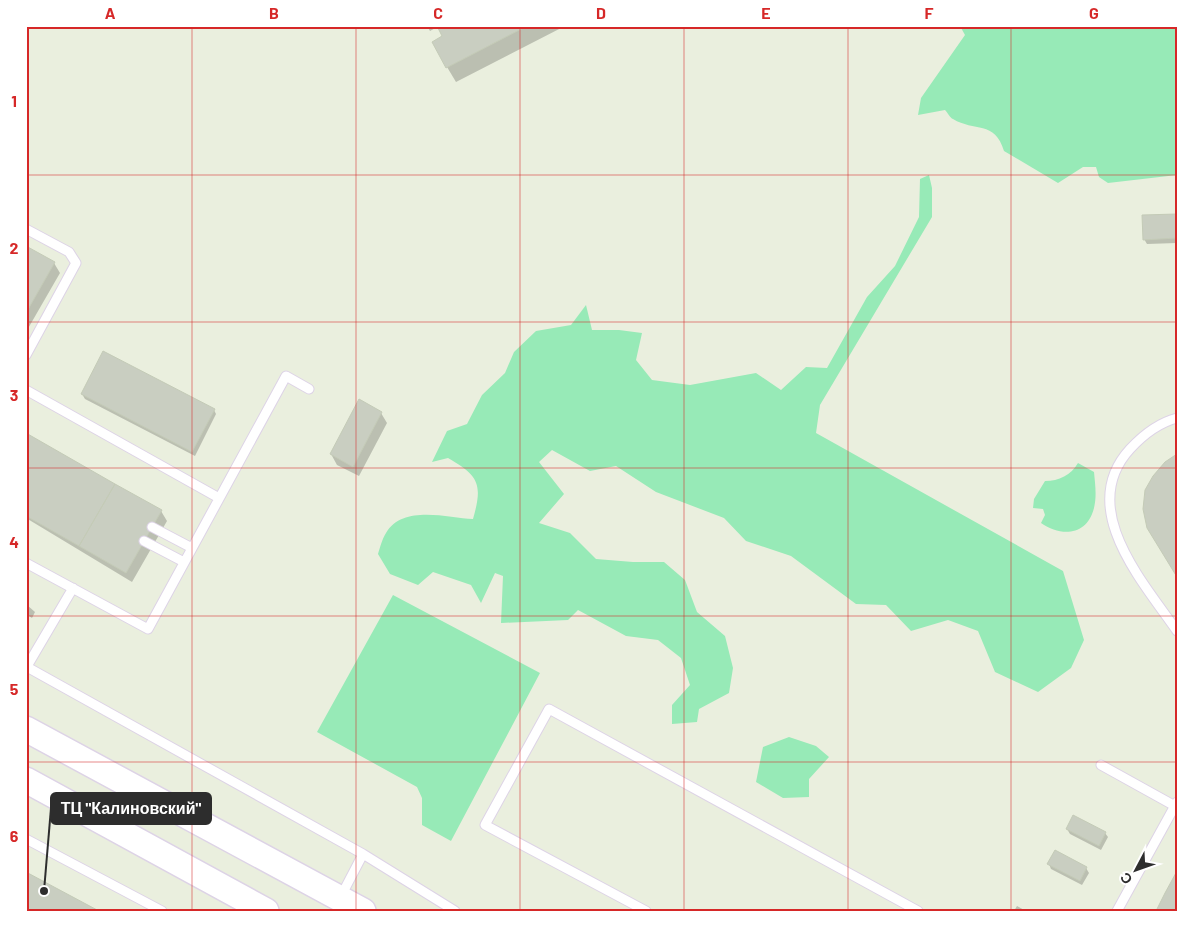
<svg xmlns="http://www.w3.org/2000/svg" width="1203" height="937" viewBox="0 0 1203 937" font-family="Barlow,sans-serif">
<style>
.green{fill:#97eab7}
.shadow{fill:#0003}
.building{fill:#c9cec1;stroke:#c4cbb7}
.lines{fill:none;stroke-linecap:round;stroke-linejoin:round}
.lane-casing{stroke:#ddd3e6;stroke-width:11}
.secondary-casing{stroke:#ddd3e6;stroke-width:28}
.lane{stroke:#fff;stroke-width:9}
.secondary{stroke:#fff;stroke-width:25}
.grid{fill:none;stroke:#d62828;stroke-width:1;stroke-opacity:0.55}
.leader{fill:none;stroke:#2d2d2d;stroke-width:2}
.callout-dot{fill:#2d2d2d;stroke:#fff;stroke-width:2}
.callout{fill:#2d2d2d;stroke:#2d2d2d;stroke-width:2}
.callout-label{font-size:16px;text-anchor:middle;font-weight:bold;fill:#fff}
.neatline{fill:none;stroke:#d62828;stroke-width:2}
.grid-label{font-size:16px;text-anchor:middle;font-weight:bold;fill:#d62828}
</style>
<rect width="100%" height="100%" fill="#eaefde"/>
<path class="green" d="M960,26H1177V175L1108,183L1099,177L1096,167H1083L1058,183L1004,151C995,120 974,132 953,119C950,118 948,113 945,110L918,115L921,98L965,35Z
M929,175L932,188V217L820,405L816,433L1063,571L1084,640L1071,668L1038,692L995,672L978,631L948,620L911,631L886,605L856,604L791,556L746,541L724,518L656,492L616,466L590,471L552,450L539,462L564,494L539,523L570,533L596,559L633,562H664L685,580L697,612L725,636L733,668L729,693L699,709L697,722L672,724V705L690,685L681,658L658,640L626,636L578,610L568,620L501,623L503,576L495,573L481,603L471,585L433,572L418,585L390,574L378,554C380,548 382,539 386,533C403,504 448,518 473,519C483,484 479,476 448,458L432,462L447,431L467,424L482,395L505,373L514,352L536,331L571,325L586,305L592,330H619L642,333L636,360L652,380L690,385L756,373L781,390L806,367L827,368L867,297L895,266L919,217L920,179Z
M1078,463L1094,472C1095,483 1097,496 1094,508C1087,536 1061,537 1041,523L1045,515L1043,509L1033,508L1034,499L1045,481C1059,481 1071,475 1078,463Z
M393,595L540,673L451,841L422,825V798L417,787L317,732Z
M789,737L816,746L829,757L809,779V797L783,798L756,782L763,747Z"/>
<path class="shadow" d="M427,26H565L456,82L447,67L444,37L439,26L430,31Z
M1177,215V243L1147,244L1144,239Z
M26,247L54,263L60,273L26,332Z
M82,394L214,410L216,414L195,456L85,399Z
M381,413L387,423L359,476L337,465L331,454Z
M26,435L161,511L167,521L132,582L26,518Z
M27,605L35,612L32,618L26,614Z
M1067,829L1105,833L1108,837L1101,850L1070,834Z
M1049,864L1086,868L1089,873L1082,885L1051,869Z
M1017,906L1026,911H1014Z"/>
<path class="building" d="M437,26H527L446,68L432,42L442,36Z
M1177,214V238L1143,240L1142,215Z
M26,246L55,262L26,313Z
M103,351L215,409L192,452L81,394Z
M359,399L382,412L353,467L330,454Z
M26,433L115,484L79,546L26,516Z
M1177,454V577L1147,528L1143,509L1145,490L1153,476L1165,462Z
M115,484L162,510L126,573L79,546Z
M1073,815L1106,832L1099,846L1066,829Z
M1055,850L1087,867L1080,881L1047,864Z
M1177,871V911H1156L1165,893Z
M26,872L99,911H26Z"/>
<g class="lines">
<g class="lane-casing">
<path id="lane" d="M26,229L69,252L76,263L26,355
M26,390L219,498
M1177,418C1158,423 1143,435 1130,449C1076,508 1143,582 1177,631
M152,527L192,548
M144,541L184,562
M26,563L148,629L286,376L309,389
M27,667L363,854L455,911
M26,668L73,588
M1101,765L1175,806
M26,839L162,911
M340,898L363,854
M646,911L485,825L549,709L918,911
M1117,911L1177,802"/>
</g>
<g class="secondary-casing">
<path id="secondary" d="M26,729L363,911
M26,780L266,911"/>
</g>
<use href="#lane" class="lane"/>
<use href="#secondary" class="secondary"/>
</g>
<path class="grid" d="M192,26V911M356,26V911M520,26V911M684,26V911M848,26V911M1011,26V911M26,175H1177M26,322H1177M26,468H1177M26,616H1177M26,762H1177"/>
<path class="leader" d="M44 891L51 808"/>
<circle class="callout-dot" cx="44" cy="891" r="5"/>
<rect class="callout" x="51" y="793" width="160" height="31" rx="5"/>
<g class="callout-label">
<text x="131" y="814">ТЦ "Калиновский"</text>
</g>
<rect width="1203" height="937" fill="none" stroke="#ffffff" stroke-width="55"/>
<g transform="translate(1136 870) rotate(229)" stroke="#ffffff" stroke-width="4" paint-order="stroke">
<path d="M0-4L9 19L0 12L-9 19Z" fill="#2d2d2d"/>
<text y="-8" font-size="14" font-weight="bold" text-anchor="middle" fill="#2d2d2d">С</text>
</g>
<rect x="28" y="28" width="1148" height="882" class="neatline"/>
<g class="grid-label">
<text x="110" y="19">A</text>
<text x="274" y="19">B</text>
<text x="438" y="19">C</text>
<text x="601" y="19">D</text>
<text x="766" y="19">E</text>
<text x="929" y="19">F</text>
<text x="1094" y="19">G</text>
<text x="14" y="107">1</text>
<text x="14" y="254">2</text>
<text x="14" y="401">3</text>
<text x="14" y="548">4</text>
<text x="14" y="695">5</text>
<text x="14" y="842">6</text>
</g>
</svg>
